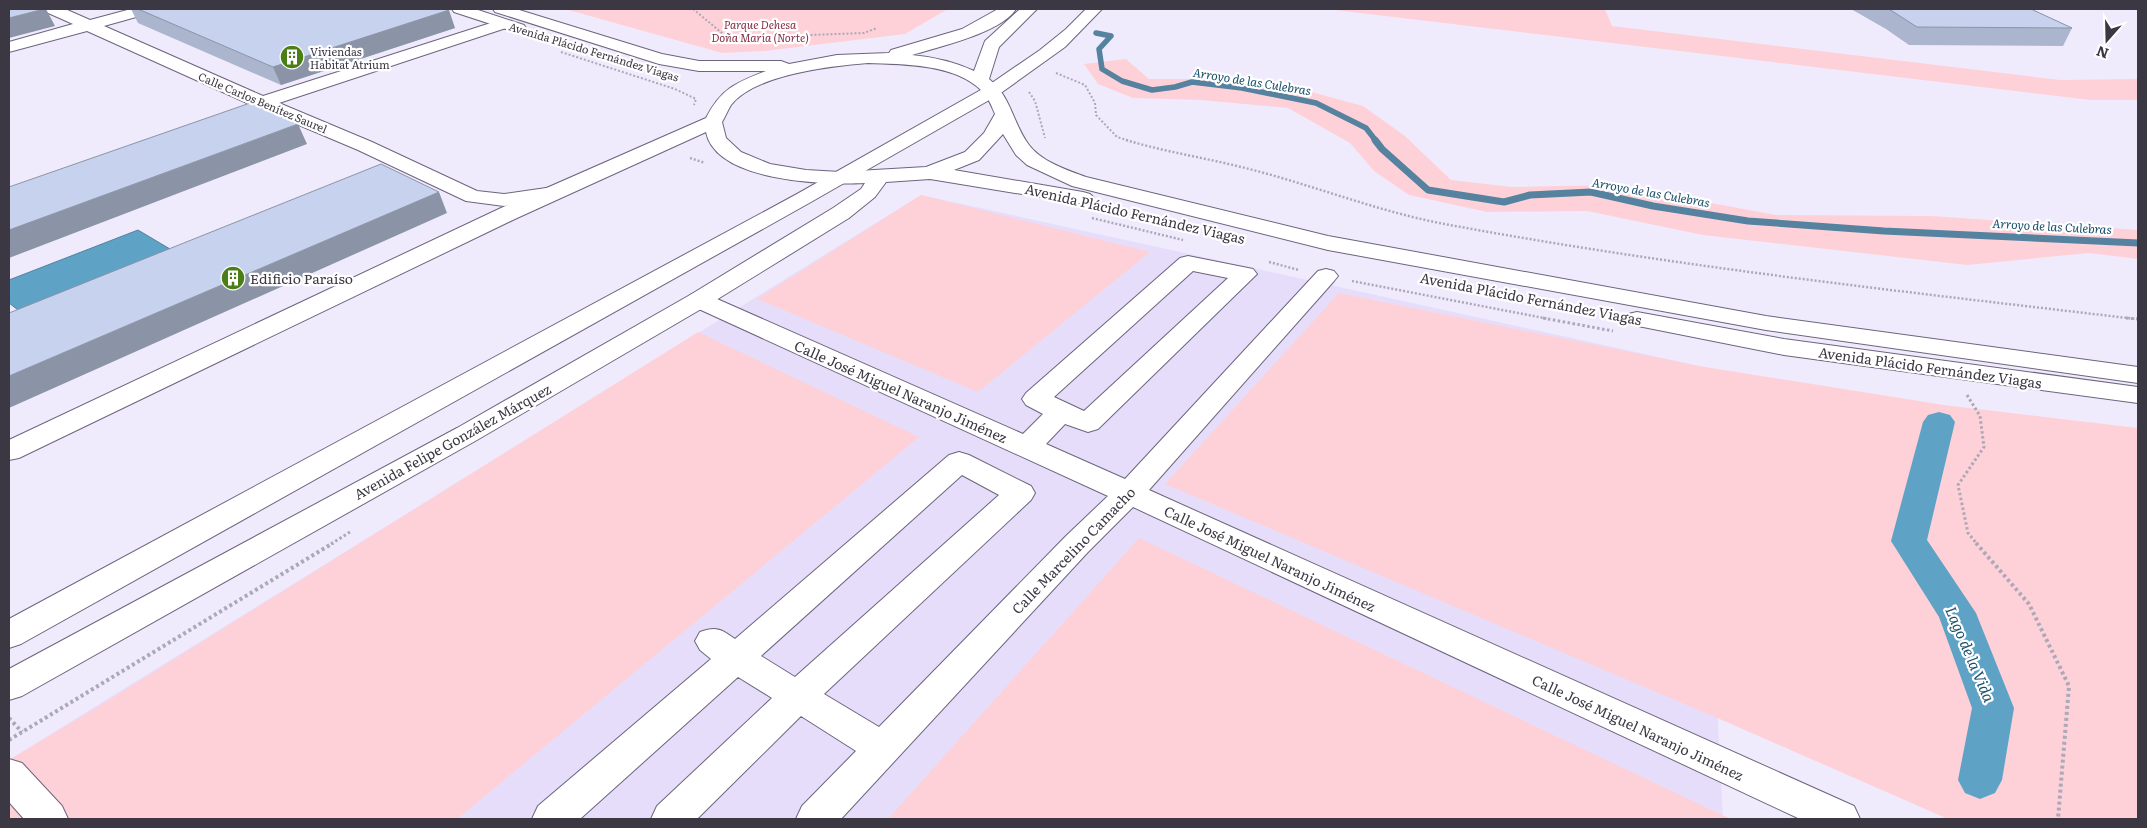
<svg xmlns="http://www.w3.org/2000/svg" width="2147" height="828" viewBox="0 0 2147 828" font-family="Literata,serif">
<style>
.built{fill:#e6ddfa}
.green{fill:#fed1d9}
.water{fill:#5ea2c6;stroke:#54829f}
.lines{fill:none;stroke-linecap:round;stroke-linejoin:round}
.stream-far1{stroke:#54829f;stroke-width:5.5}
.stream{stroke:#54829f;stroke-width:7}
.canal{fill:#5ea2c6;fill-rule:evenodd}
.minor-casing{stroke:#6d647d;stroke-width:2}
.major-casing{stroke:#6d647d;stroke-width:2}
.path-far3{stroke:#aca8b7;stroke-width:2;stroke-dasharray:2 2;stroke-linecap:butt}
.path-far2{stroke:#aca8b7;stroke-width:2.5;stroke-dasharray:2 2;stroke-linecap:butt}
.path-far1{stroke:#aca8b7;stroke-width:3;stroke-dasharray:2.5 2.5;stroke-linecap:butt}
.path{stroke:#aca8b7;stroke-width:4;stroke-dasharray:3 3;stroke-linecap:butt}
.minor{fill:#fff;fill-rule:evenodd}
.major{fill:#fff;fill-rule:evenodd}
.wall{fill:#abb5cd}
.shaded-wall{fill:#8b94a7}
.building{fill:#c7d3ee;stroke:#8b94a7}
.labels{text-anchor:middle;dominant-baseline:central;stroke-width:4.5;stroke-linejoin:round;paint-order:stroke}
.far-park-label{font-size:11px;font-style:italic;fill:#853047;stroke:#fff}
.far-poi-label{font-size:11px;fill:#3c3843;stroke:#fff;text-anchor:start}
.far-street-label{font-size:11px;fill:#3c3843;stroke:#fff}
.far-water-label{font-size:12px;font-style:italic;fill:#1a506a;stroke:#fff}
.street-label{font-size:14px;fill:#3c3843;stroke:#fff}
.poi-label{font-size:14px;fill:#3c3843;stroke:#fff;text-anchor:start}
.water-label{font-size:15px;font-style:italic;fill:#1a506a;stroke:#fff}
</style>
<rect width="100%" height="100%" fill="#f0ebfc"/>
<path class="built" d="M921,195L1699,366L1723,819H9V760Z"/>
<path class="green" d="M565,9H948L905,34L765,51L722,53Z
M1326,9H1605L1612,26L2060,80L2138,79V100H2090Z
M1126,59L1149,79H1205L1293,87L1363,106L1405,136L1451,180L1512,187L1614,185L1776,215L1931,216L2138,230V259L2089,253L1967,265L1703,235L1587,211L1487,212L1409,195L1374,171L1350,143L1288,108L1201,100L1133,98L1098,84L1084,64Z
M921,195L1150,252L978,392L757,299Z
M1339,293L1699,366L1944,405L2138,428V819H1948L1722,720L1165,484Z
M698,332L919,437L457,819H9V760L104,703Z
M1139,538L1722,815L1732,819H888Z"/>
<path class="water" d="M138,230L170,249L18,310L9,303V280Z"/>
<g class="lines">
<path class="stream-far1" d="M1096,33L1111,36L1099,49L1102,69L1122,81L1152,90L1175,87L1192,82L1242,88L1316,103L1366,128L1376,141"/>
<path class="stream" d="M1375,140L1382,149L1428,190L1504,202L1530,195L1591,192L1653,206L1748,221L1884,231L2138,243"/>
<path class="canal" d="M1939,412L1950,415L1955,422L1927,540L1976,613L2014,708L2002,780L1995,793L1980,799L1965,793L1958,780L1972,708L1939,617L1891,541L1923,422L1928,415Z"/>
<g class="minor-casing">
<path id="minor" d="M44,9H65L90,20L131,9H156L154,12L104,26L263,96L497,21H509L511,24L509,27L279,103L372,142L477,191L504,194L553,187L560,189L564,193L560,197L553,199L504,206L466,201L358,150L261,109L255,111L248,109L246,105L247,103L87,31L9,52V42L73,24L46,12Z
M1086,9H1102L1065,47L998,95L811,202L21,644L9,648V619L797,194L986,87L1040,50L1066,29Z
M1188,256L1253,269L1257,274L1098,429L1088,432L1065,424L1046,444L1125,479L1318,271L1326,269L1334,271L1338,276L1334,281L1149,490L1854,806L1860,819H1800L1133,507L1088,552L841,819H796L802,806L856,751L801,716L697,819H651L657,806L772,698L738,677L580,819H532L538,806L711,659L700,650L695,641L700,632C716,626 721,629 735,639L949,455L959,452L969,455L1031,486L1035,493L1031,500L824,694L879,727L1066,536L1108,496L690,305L687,300L690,295L699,293L708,295L1023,434L1043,414L1026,405L1022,399L1026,393L1180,258ZM1193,271L1228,278L1084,411L1054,397ZM962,475L999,495L795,677L761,656Z
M9,759L22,763L62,806L68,819H24L9,802Z"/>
</g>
<g class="major-casing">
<path id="major" d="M452,9H475L524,25L526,28L524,31H512L454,12Z
M493,9H516L662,54L699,61H781L789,64L837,55L889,53L891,50L962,29L998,9H1016C1001,33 938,47 912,55C933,57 955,62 974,71L985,41L1020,9H1037L999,47L989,79C1011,96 1013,124 1029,145C1042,162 1067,170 1086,177L1328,236L1766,316L2138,367V383L1766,330L1328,250L1072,186L1027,165L1016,155L1003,134L979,160L954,170L1083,192L1090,194L1094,198L1090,202L1083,204L930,179L886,182L875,197L849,218L708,305L477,440L22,696L9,700V669L457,428L690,295L833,208L861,189L865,183C825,185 716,182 706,132L517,218L19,458L9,460V440L501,208L706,118C721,89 735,83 766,71H699L659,64L495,12ZM868,63C903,64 955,64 981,90C988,96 991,105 995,114L984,133L965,152L926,167L840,172L806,170L770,164L741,152L726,138L722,122C725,117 728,110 731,105C755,74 832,66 868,63Z
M1637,312L1784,339L2138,387V403L1784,355L1628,324L1625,319L1628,314Z"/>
</g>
<path class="path-far3" d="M693,9L728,38L864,33L877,28
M561,52L675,89L696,99L694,105
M1056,73L1085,85L1095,103L1096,115L1117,137L1130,141
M1029,92L1035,101L1045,138"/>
<path class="path-far2" d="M1126,140C1162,151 1200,157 1237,166C1309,183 1377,212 1450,225C1677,267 1907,292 2136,319
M690,158L705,163
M1092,218L1183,240
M1269,262L1299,270
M1352,281L1549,319"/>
<path class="path-far1" d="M1543,318L1613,331
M2126,318L2138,319
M1967,395L1980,416L1984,447L1958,485L1968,533L1977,544
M331,544L350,532"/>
<path class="path" d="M1976,543L2029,604L2069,686L2058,819
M9,718L22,732
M9,740L333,543"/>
<use href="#minor" class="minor"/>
<use href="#major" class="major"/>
</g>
<path class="wall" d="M131,9H446L455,28L281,85L138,23Z
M1851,9H2031L2072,28L2063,46L1909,45L1886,29Z"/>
<path class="shaded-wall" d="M44,9H46L55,26L9,38V18Z
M449,10L455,28L281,85L273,67Z
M298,124L307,144L9,258V230Z
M439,192L447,213L9,408V376Z"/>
<path class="building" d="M9,9H44L9,18Z
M138,9H446L449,10L273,67Z
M1889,9H2031L2072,28L1917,27Z
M250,103L298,124L9,230V187Z
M381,164L439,192L9,376V313Z"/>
<defs>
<g id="building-disc" transform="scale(1.25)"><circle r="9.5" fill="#497f16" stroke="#fff"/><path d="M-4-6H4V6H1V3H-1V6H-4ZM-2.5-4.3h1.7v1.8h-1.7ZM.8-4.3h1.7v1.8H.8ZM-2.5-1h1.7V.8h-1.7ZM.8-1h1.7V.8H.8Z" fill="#fff"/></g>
</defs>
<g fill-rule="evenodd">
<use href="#building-disc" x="292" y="57"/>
<use href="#building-disc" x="233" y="278"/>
</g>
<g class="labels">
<g class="far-park-label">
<text x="760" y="24">Parque Dehesa<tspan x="760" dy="13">Doña María (Norte)</tspan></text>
</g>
<g class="far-poi-label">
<text x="310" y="51">Viviendas<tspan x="310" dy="13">Habitat Atrium</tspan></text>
</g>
<g class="far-street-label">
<text transform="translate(594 51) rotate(17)">Avenida Plácido Fernández Viagas</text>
<text transform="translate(263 102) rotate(23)">Calle Carlos Benítez Saurel</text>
</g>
<g class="far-water-label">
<text transform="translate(1252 81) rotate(9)">Arroyo de las Culebras</text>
<text transform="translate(1651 192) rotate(10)">Arroyo de las Culebras</text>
<text transform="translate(2052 226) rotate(3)">Arroyo de las Culebras</text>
</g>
<g class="street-label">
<text transform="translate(1135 213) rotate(13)">Avenida Plácido Fernández Viagas</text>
<text transform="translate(1531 298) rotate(11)">Avenida Plácido Fernández Viagas</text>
<text transform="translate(1930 367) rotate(8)">Avenida Plácido Fernández Viagas</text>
<text transform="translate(901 391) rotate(24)">Calle José Miguel Naranjo Jiménez</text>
<text transform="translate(452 441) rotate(-29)">Avenida Felipe González Márquez</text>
<text transform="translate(1073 550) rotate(-46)">Calle Marcelino Camacho</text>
<text transform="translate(1270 558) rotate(25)">Calle José Miguel Naranjo Jiménez</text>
<text transform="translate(1638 727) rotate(25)">Calle José Miguel Naranjo Jiménez</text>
</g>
<g class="poi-label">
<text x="250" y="278">Edificio Paraíso</text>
</g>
<g class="water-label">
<text transform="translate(1971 654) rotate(67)">Lago de la Vida</text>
</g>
</g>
<rect width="2147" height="828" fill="none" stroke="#3c3843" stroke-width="20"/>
<g transform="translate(2107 40) rotate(200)" stroke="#ffffff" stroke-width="4" paint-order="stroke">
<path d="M0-4L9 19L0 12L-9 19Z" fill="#3c3843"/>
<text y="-8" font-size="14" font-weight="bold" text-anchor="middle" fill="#3c3843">N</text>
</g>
</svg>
